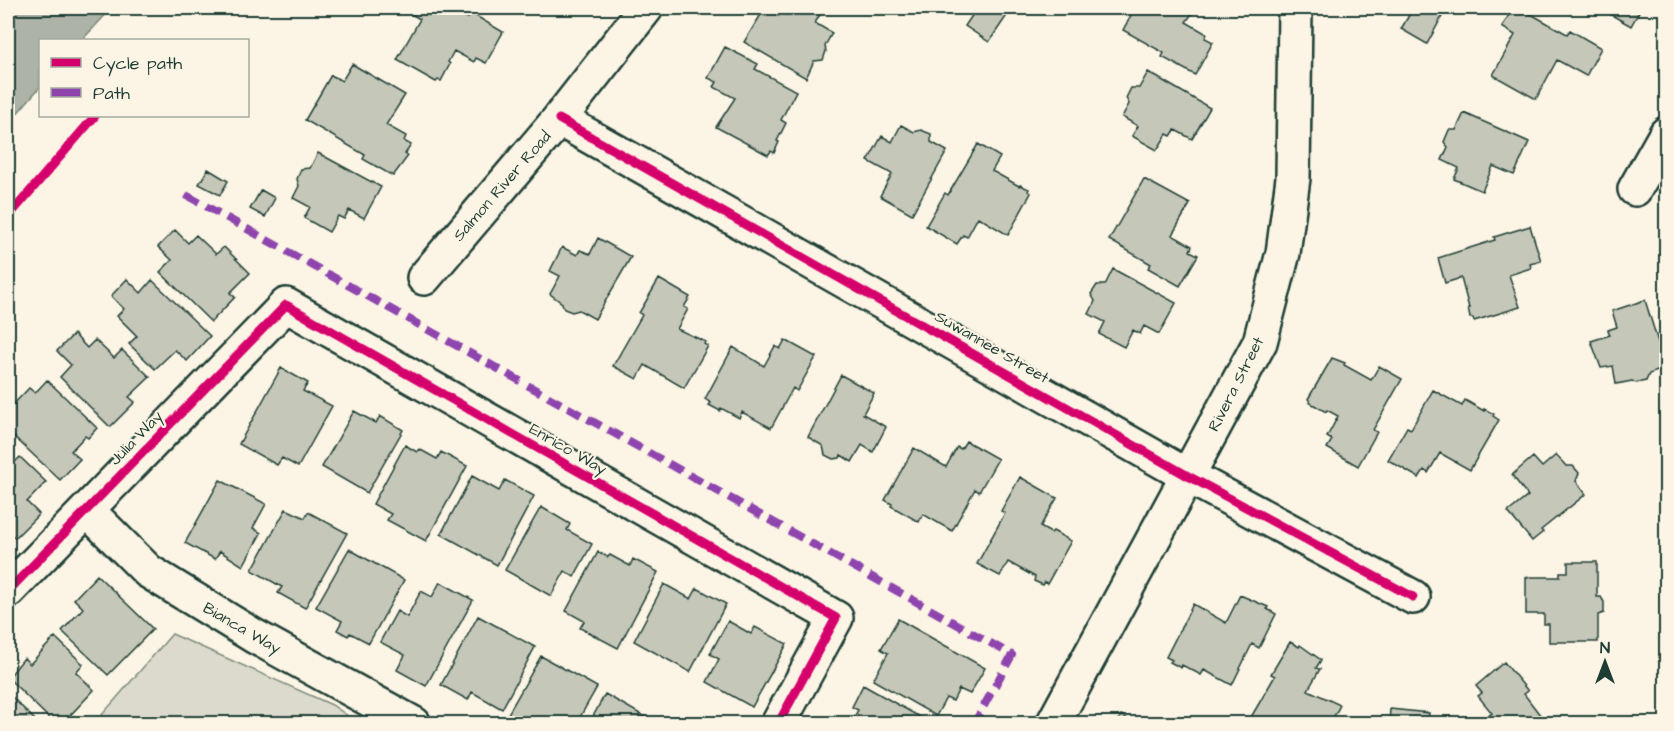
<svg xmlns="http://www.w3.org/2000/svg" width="1674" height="731" viewBox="0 0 1674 731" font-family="'Architects Daughter',sans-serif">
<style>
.green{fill:#dcdacc;stroke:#7e8c80;stroke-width:1.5}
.water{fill:#aeb3a7;stroke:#758479;stroke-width:1.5}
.building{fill:#c5c7b9;stroke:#1f3d34;stroke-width:1.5}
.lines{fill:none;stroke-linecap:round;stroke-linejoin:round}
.minor-casing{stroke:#1f3d34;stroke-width:38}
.minor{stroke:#fcf5e5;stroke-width:33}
.quiet{stroke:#8e44ad;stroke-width:8;stroke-dasharray:15 8;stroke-linecap:butt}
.cycleway-casing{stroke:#fcf5e5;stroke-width:13}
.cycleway{stroke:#d6006c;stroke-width:9}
.labels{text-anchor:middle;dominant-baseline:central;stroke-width:4.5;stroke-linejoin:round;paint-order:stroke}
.street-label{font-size:16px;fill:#1f3d34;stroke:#fcf5e5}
</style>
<rect width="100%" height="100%" fill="#fcf5e5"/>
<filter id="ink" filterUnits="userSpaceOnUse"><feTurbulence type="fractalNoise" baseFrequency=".0167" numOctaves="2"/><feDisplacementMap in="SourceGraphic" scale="12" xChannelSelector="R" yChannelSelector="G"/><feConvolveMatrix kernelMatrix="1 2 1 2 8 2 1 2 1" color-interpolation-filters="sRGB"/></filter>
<g filter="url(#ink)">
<path class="green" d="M172,634L332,705L358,723H95Z"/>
<path class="water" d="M8,8H112L82,40H40V87L8,124Z"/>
<path class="building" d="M400,8H449L468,18L471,13L503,32L486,63L476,58L474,62L454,51L448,62L450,64L441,81L438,80L436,82L397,60L420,19Z
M510,8H528L524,15Z
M765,8L778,16L781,12L786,15L790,8H812L821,13L815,23L832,33L825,46L826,51L823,60L814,61L806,78L744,42Z
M977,8H1012L989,42L965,26Z
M1135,8H1196L1186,22L1207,34L1205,38L1213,42L1195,75L1162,57L1164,53L1123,30Z
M1408,8H1444L1446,9L1427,44L1401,29L1412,10Z
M1513,8H1520L1567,34L1570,30L1601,48L1586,76L1557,60L1536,99L1493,75L1515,35L1502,27Z
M1599,8H1641L1631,26Z
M725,47L758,64L755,69L796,91L781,120L786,123L777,141L779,142L774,153L771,151L768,155L716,127L735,98L714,87L717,82L708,78Z
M352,64L405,95L386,125L406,136L404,141L411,145L405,154L408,156L393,176L363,159L365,155L305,120L331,75L342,81Z
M1148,72L1210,108L1192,139L1175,130L1171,136L1167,134L1157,150L1132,136L1138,126L1122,117L1129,104L1126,98L1131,88H1139Z
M1464,113L1529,142L1514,175L1493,166L1482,191L1454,179L1459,168L1442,160L1448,147L1444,142L1449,130H1456Z
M901,125L914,132L921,130L931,134V142L947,151L912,214L880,196L892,174L868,161L882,136L892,142Z
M978,144L1000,157L992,171L1019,186L1020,185L1029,189L1028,191L1031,193L1008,235L978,217L967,237L963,235L957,244L926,226L945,193L948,195Z
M318,153L381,187L364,218L349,210L344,219L338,216L329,232L304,218L310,207L293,198L299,186L297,179L301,169L310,168Z
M208,169L228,181L220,195L199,184Z
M1144,179L1190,204L1172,235L1192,246L1190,251L1198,255L1180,286L1148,268L1151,264L1109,240Z
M261,190L275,198L265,217L250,209Z
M1530,226L1541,261L1530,264L1531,268L1509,275L1520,307L1474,321L1473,318H1470L1468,308H1469L1461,278L1445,283L1438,258L1495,240L1494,237Z
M175,230L188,243L196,235L216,254L224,247L250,273L230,293L235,297L211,322L160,272L172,260L158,247Z
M598,238L631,257L595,319L579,310L572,312L564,309L562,303L550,294L560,276L550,271L562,247L577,255L580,250L590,254Z
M1113,269L1176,303L1159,334L1144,326L1140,334L1133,330L1124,347L1099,334L1105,322L1089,314L1095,301L1091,294L1097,285H1105Z
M127,279L141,293L152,280L210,336L187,361L175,350L155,369L129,344L137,336L117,316L124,309L111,296Z
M659,279L690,297L684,307L688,309L677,329L706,342L704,344L708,346L684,388L645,365L637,379L613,366L642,315L639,313Z
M1645,300L1666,368L1649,374L1646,381L1636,383L1632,381L1616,384L1613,366L1601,368L1591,341L1610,335L1608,330L1617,327L1612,311Z
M74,334L87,348L95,340L114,358L122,350L150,377L129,397L135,402L110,427L60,377L71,365L57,351Z
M785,340L816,357L797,391L793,388L771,428L742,412L739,418L721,408L720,411L709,405L711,403L705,399L733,347L764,366L775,346L780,349Z
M1332,358L1345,363L1344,365L1371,380L1379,366L1402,379L1373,430L1377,432L1358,466L1327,448L1332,440L1327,437L1338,416L1327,410L1326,412L1309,402L1310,401L1308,399Z
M281,368L308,383L303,391L332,406L298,467L282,458L277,465L239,444Z
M841,375L874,393L863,414L886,427L873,452L862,445L852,462L841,455L840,458L833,459L825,455L823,446L808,437Z
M47,380L97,428L88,438L85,436L71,451L80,459L60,480L8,431V410L29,388L35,393Z
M1433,390L1462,406L1465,400L1484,411V409L1494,414L1493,416L1499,420L1470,470L1440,453L1428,473L1424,470L1419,478L1388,460L1407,427L1411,429Z
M354,411L376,423L380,416L403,430L367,493L322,467Z
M966,441L998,459L979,492L975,489L952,531L923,514L919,522L891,506L892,504L885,500L914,448L946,467L957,447L961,449Z
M405,445L417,452L419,449L437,459L441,452L467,466L426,541L387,520L391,514L373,504Z
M1556,455L1566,466H1573L1579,473L1576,481L1586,494L1541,530L1543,532L1532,541L1508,512L1528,496L1512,475L1533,457L1542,467Z
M20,457L46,482L27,502L39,514L15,538L8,531V459L13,464Z
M472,476L499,491L505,480L534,496L497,565L441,534Z
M1020,477L1057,498L1040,527L1051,533L1053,531L1071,541L1047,584L1045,582L1043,585L1034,581L1035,577L1008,562L1000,576L977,564L1005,513L1001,511Z
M220,480L266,504L253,528L261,533L243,566L220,551L215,559L185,543Z
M541,507L570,524L567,530L592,544L574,577L565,571L551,596L505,570Z
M286,509L305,518L308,512L347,533L305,608L278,593L282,587L252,570Z
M349,549L404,580L369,643L350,633L348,636L337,630L342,621L316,607Z
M598,552L608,557L610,555L630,566L633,559L658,572L618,648L580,628L584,621L566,611Z
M1568,562H1597V597H1601L1604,602V613L1598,615V642H1549V624H1544V614H1526V577H1560V572H1568Z
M97,575L153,629L108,675L62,631L83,608L74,599Z
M440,582L473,600L426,686L397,670L405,655L380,642L397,611L407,617L421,591L432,597Z
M664,584L691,599L697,588L726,604L690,672L634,641Z
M1240,595L1268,607L1267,609L1276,614L1259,648L1252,644L1232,685L1204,670L1201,675L1182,665L1181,668L1170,662L1172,660L1166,657L1193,604L1226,623Z
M478,616L535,647L502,709L472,692L468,700L441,685Z
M898,619L985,668L970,694L959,689L953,701L946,698L936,716L873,680L888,653L881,649Z
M728,621L751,634L755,627L787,644L752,707L707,682L719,659L710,654Z
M55,637L83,664L76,672L94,690L62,724H55L8,678L24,658L30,664Z
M1290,642L1299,647L1300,645L1321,660L1316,668L1320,669L1308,690L1340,705L1330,724H1247L1275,676L1271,674Z
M541,656L597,687L576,724L526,723L508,714Z
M1504,662L1528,691L1524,694L1547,724H1477L1492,713L1478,696L1482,693L1476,686Z
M863,685L927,721L926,724H850L858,710L852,707Z
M8,693L39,724H8Z
M605,694L649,719L647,724H589Z
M1390,709L1429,713L1428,724H1389Z
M1121,715L1135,724H1116Z"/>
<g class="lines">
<g class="minor-casing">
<path id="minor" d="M559,119L1188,476L1413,597
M1635,189L1666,134
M424,278L559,119L646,8
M87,510L148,571L254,636L414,724
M8,591L286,305L836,618L778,724
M1053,724L1260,342L1283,253L1293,178L1295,8"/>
</g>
<use href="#minor" class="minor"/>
<path class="quiet" d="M186,195L1012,655L974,724"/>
<g class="cycleway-casing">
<path id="cycleway" d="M559,119L1188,476L1413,597
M8,217L95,116
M8,591L286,305L836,618L778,724"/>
</g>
<use href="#cycleway" class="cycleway"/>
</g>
</g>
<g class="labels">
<g class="street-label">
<text transform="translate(502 186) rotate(-49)">Salmon River Road</text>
<text transform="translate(992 347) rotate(30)">Suwannee Street</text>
<text transform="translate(1236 384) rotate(-63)">Rivera Street</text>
<text transform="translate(136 438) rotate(-46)">Julia Way</text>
<text transform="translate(568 449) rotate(30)">Enrico Way</text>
<text transform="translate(242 628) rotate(30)">Bianca Way</text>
</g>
</g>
<rect width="1674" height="731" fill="none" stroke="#fcf5e5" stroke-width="30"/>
<rect x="15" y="15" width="1644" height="701" fill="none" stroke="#1f3d34" stroke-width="2" filter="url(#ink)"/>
<rect x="39" y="39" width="210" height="78" fill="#fcf5e5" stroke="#a4ab9e" stroke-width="1.5"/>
<rect x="51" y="58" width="30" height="9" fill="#d6006c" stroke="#a4ab9e" stroke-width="1.5"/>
<text x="93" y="69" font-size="18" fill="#1f3d34">Cycle path</text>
<rect x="51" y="88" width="30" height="9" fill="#8e44ad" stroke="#a4ab9e" stroke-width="1.5"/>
<text x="93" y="99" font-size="18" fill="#1f3d34">Path</text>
<g transform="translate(1605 662)" stroke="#fcf5e5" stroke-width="4.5" paint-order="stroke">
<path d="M0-4.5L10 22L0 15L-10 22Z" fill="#1f3d34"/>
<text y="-9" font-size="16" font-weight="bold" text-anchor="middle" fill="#1f3d34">N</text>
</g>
</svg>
